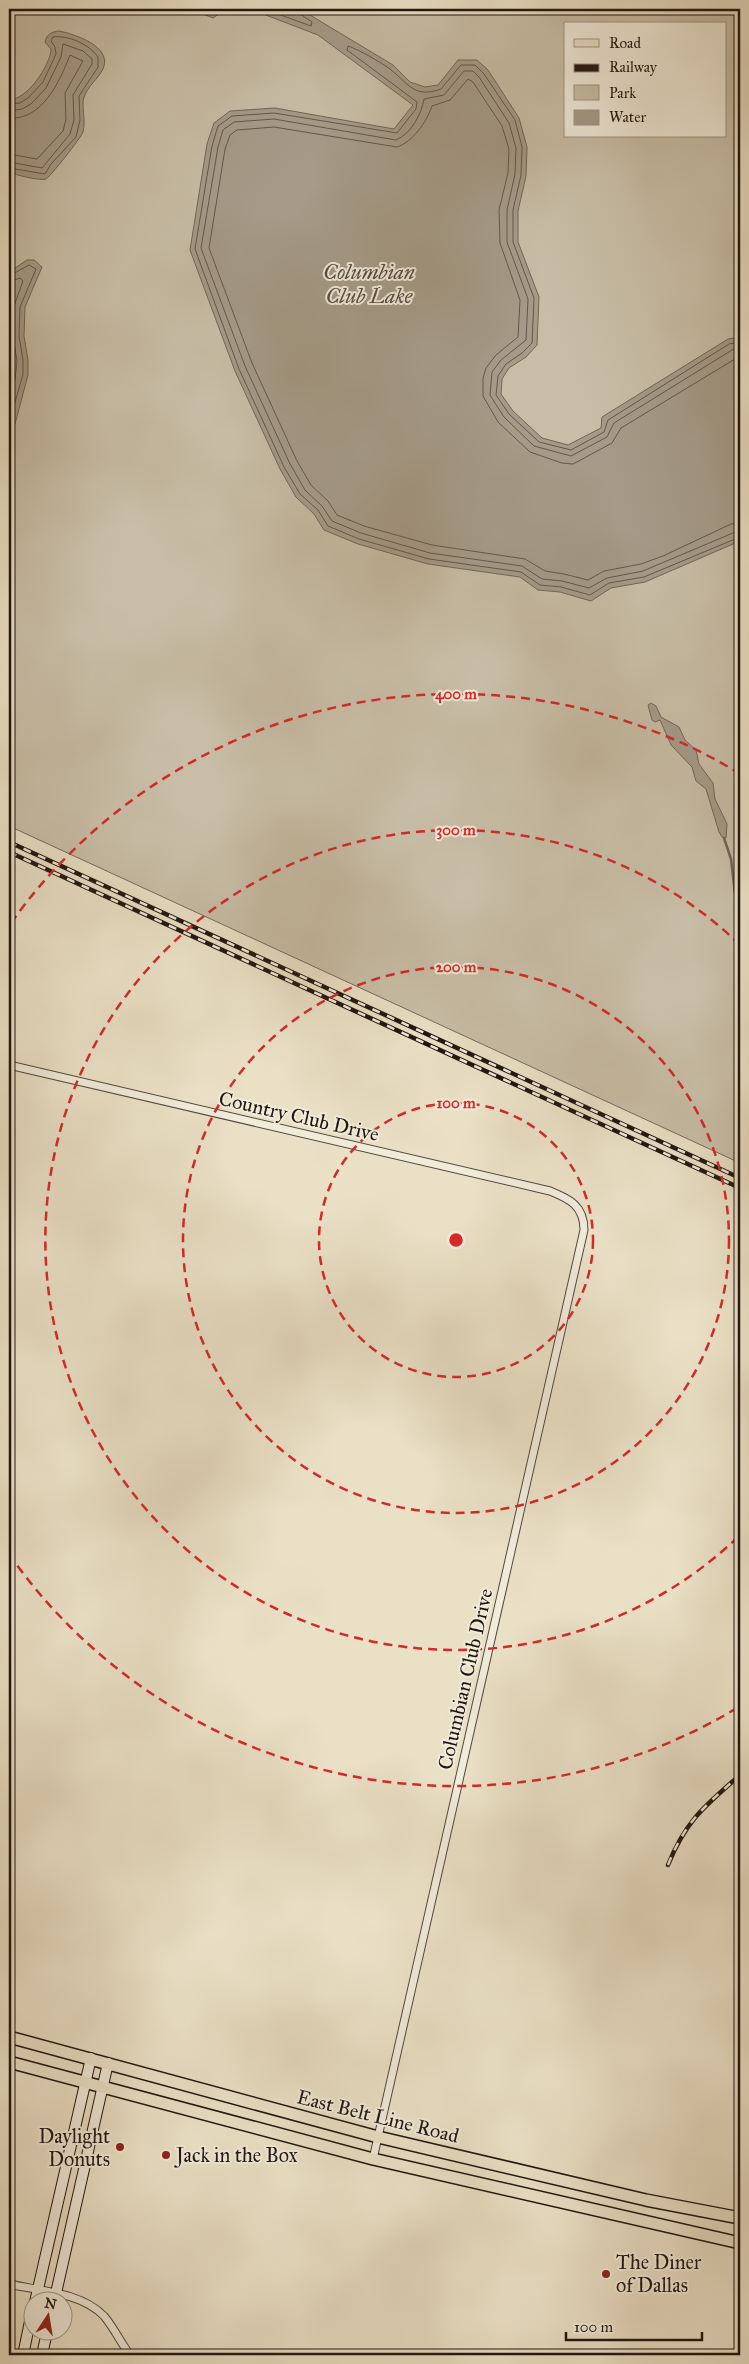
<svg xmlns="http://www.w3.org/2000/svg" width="749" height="2364" viewBox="0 0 749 2364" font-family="'IM FELL Great Primer',serif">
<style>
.green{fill:#c8bea7;stroke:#746a5b;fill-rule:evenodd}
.water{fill:#a59b88;stroke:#706658}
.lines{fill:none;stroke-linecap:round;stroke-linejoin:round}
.shore{stroke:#62584c;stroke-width:1}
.stream{stroke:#706658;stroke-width:2.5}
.minor-casing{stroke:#52483d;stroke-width:9}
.secondary-casing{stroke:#20160f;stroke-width:12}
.primary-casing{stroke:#20160f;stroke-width:14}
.minor{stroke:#f1ebda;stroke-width:7}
.secondary{stroke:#f1ebda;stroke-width:10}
.primary{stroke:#eae0c6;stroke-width:11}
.rail-casing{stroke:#20160f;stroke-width:4.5}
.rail{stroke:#f1ebda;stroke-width:2.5;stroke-dasharray:8;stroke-linecap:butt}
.ring{fill:none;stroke:#d62828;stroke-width:2.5;stroke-dasharray:9 6}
.poi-dot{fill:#8f2418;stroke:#f1ebda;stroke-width:2}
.labels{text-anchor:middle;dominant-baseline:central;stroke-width:4;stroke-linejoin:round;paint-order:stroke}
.street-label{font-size:20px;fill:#20160f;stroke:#f1ebda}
.poi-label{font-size:20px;fill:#20160f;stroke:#f1ebda;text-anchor:start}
.water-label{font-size:21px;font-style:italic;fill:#554b3f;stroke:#f1ebda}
.centre{fill:#d62828;stroke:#f1ebda;stroke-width:2.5}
.ring-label{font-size:15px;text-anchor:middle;font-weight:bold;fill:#d62828;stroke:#f1ebda;stroke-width:4;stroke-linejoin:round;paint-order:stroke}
</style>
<rect width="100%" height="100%" fill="#eae0c6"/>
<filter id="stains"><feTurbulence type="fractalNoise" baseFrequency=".004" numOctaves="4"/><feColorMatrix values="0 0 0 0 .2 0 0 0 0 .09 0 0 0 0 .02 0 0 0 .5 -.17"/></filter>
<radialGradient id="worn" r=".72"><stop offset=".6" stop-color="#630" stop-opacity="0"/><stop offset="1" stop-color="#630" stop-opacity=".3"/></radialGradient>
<path class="green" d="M9,9H740V1163L9,826ZM565,24H725V136H565Z"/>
<path class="water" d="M190,9H226L213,18Z
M250,9H300L393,65L410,82L425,87L438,85L458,60H477L488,70L519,118L527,147L526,176L518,211V242L539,297L537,345L526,357L509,368L502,379L501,394L513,411L542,438L568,445L601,428L602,417L728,339L740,337V541L645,582L611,588L591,601L560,592L538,590L520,577L428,564L358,544L324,530L314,514L296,497L280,469L235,371L190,250L207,144L214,123L230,111L275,108L394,129L413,105L318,35Z
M59,31C74,34 113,46 103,69C98,79 88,86 84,97C81,105 86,120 83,132C81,138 49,178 46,179C40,181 15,175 9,172V99C26,102 51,64 51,49L45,42C47,34 51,32 59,31Z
M27,260H34L42,267L25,307L24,336L28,360V375L15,424L9,430V272Z
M651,703L656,706L661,717L679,727L685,740L696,750L699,764L713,783L715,799L727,824L726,838L722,837L719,832L706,789L696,781L692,767L671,745L660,720L655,722L652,720L648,705Z"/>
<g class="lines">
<path class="shore" d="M264,9L311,26L312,22L300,14L299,9
M9,104L20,103L28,98L43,82L56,54L55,47L51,41L53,37C68,35 89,44 98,57V67L79,96L80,120L76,137L51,164L45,174L9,168
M9,111L22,109L31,104L46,88L61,57L63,44L83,51L92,59V64L73,95L74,120L70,134L42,168L9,162
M9,118C42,121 60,81 70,55L83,61L65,93L66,119L63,131L37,159L9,154
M9,276L29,265L36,269L20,307L19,336L23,360V374L9,424
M9,282L20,278L23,281L14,306L13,336L17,361L15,380L9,403
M740,342L729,344L608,420L604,432L571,450L539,442L509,414L496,395L498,376L506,364L522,353L532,343L534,298L513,242V210L521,175L522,147L515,120L484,74L475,65H461L441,89C414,99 408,83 390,69C380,62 360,50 348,46L347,50L417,102L416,109L397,133L274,113L232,116L218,126L212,146L195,249L239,369L284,467L300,494L318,510L328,526L359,539L429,559L521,572L540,585L561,587L590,595L609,583L644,577L740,537
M740,348L732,350L614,423L607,437L571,456L534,446L504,417L490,395L492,372L501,360L526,340L528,299L507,242V210L515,174L516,148L509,123L479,77L473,71H464L444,95L424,99C422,113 411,134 396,140L274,119L234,122L223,130L218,147L201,248L245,366L290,464L305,490L322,506L332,521L361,533L430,553L522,566L542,579L562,581L589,588L607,578L643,571L740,530
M740,356L621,428L612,443L573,464L562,463L530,452L498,422L483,396V378L486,368L496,355L518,337L520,300L500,243L499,210L508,173L509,149L502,126L473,82L468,79L450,100L432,106C427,121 413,142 397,147L274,127L237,130L230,135L225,149L209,248L252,363L297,461L311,485L328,501L337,515L364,526L432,545L525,559L545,571L564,574L588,580L604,571L641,564L663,556L731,524L740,523"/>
<path class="stream" d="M724,838L731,859L736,902L740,906"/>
<g class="minor-casing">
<path id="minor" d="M9,1065L550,1191C570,1199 584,1206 584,1230L373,2159
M9,2284C39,2291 81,2292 104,2316C114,2328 121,2343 130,2355"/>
</g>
<g class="secondary-casing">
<path id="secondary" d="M35,2302L91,2058
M54,2302L108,2063
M23,2355L32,2312
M42,2355L47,2332"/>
</g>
<g class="primary-casing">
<path id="primary" d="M9,2037L378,2137L646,2200L740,2218
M9,2062L373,2159L740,2243"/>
</g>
<use href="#minor" class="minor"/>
<use href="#secondary" class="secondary"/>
<use href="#primary" class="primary"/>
<g class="rail-casing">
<path id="rail" d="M9,842L740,1178
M9,852L740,1188
M668,1865C686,1820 705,1806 740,1775"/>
</g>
<use href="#rail" class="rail"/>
</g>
<g class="ring">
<circle cx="456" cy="1240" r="137"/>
<circle cx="456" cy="1240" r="273"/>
<path d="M738 1537A410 410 0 1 1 738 943"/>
<path d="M737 1708A546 546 0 0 1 11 1557M11 923A546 546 0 0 1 737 772"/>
</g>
<g class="poi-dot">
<circle cx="120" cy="2147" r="5"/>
<circle cx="166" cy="2155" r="5"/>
<circle cx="606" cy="2274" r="5"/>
</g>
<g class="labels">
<g class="street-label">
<text transform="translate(299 1116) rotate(13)">Country Club Drive</text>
<text transform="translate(465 1679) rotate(-77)">Columbian Club Drive</text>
<text transform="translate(378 2116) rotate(14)">East Belt Line Road</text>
</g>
<g class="poi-label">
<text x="110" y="2136" text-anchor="end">Daylight<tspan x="110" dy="23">Donuts</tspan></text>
<text x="176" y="2155">Jack in the Box</text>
<text x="616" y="2262">The Diner<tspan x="616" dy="23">of Dallas</tspan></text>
</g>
<g class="water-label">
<text x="369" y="272">Columbian<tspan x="369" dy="24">Club Lake</tspan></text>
</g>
</g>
<circle cx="456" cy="1240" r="8" class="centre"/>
<g class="ring-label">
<text x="456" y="699">400 m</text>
<text x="456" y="835">300 m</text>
<text x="456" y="972">200 m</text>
<text x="456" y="1108">100 m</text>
</g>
<rect width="749" height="2364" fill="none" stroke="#eae0c6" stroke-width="30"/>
<rect x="10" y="10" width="729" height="2344" fill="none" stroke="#20160f" stroke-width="2.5"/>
<rect x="15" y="15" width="719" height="2334" fill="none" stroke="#20160f"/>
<rect x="564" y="22" width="162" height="115" fill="#f1ebda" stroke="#9d9689"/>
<rect x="574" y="39" width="25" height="8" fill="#eae0c6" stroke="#9d9689"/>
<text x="609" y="48" font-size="15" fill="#20160f">Road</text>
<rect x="574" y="64" width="25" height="8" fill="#20160f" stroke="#9d9689"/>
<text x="609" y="72" font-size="15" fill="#20160f">Railway</text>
<rect x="574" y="85" width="25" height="15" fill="#c8bea7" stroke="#9d9689"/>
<text x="609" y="98" font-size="15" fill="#20160f">Park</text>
<rect x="574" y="110" width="25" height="15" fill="#a59b88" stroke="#9d9689"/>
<text x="609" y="122" font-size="15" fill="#20160f">Water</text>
<g transform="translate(48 2316) rotate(12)"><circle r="24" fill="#f1ebda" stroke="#9d9689"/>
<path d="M0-4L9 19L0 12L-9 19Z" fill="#8f2418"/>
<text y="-8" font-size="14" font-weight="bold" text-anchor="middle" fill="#20160f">N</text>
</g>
<path d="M566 2332v8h136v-8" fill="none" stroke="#20160f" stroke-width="2.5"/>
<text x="574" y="2332" font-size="15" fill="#20160f" stroke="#f1ebda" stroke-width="4" paint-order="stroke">100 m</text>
<rect width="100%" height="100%" filter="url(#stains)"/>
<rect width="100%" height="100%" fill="url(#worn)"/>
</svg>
